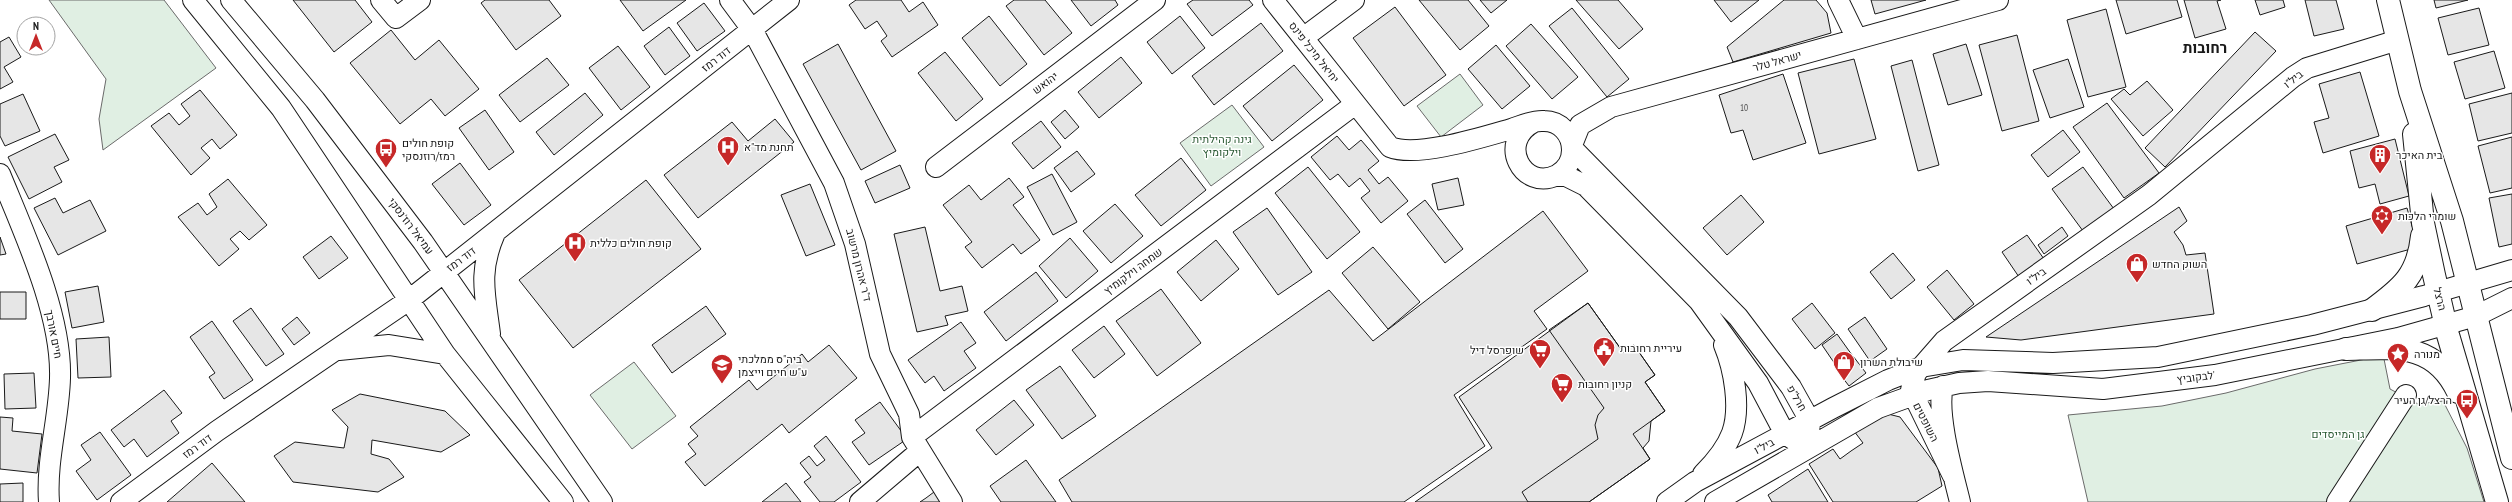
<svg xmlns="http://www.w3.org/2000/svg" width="2512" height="502" viewBox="0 0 2512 502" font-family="'PT Sans Narrow',Heebo,sans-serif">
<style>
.green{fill:#e0efe3;stroke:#6a6a6a}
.building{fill:#e6e6e6;stroke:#1a1a1a}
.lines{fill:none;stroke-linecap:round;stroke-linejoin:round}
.minor-casing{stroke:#1a1a1a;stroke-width:22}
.major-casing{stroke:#1a1a1a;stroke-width:24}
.minor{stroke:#fff;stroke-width:20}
.major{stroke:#fff;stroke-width:22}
.labels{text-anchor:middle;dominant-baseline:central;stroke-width:3;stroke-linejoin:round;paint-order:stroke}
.number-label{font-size:9px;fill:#4d4d4d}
.street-label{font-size:11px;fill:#1a1a1a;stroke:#fff}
.park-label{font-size:11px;fill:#2b5a34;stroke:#fff}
.poi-label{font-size:11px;fill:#1a1a1a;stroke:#fff;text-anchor:start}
.district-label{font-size:15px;font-weight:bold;fill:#1a1a1a;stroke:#fff}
</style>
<rect width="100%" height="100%" fill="#fff"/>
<path class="green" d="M49,0H164L216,68L103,150L99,119L106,79Z
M1460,74L1483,105L1441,137L1417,106Z
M1232,105L1264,147L1211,186L1180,143Z
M2366,359H2384L2390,389L2418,404L2443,401L2467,448L2484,502H2088L2068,415L2162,406L2226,393L2315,369Z
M634,362L676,416L632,449L590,395Z"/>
<path class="building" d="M293,0H355L372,22L334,52Z
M485,0H549L561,16L516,50L481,3Z
M620,0H686L643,31Z
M856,0H901L909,12L923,2L938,25L892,57L881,41L887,36L877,21L865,29L849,5Z
M1014,0H1045L1072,33L1044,55L1006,6Z
M1071,0H1115L1118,5L1091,26Z
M1193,0H1249L1253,5L1212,36L1187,4Z
M1419,0H1468L1489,26L1460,50Z
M1480,0H1507L1491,13Z
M1576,0H1618L1643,29L1619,49Z
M1714,0H1759L1731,22Z
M1784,0H1816L1827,13L1831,33L1733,62L1727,47Z
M1871,0H1926L1875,14Z
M2116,0H2177L2182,17L2126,34Z
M2184,0H2221L2217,1L2226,29L2195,38Z
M2255,0H2283L2285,7L2260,15Z
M2305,0H2336L2344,29L2314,36Z
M2434,0H2468L2436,8Z
M704,3L725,31L697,51L677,23Z
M1395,7L1446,75L1404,106L1353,38Z
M1572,8L1629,79L1607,97L1549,26Z
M2479,8L2489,45L2448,55L2438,18Z
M2106,9L2126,87L2088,97L2067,20Z
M989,16L1027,64L1000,86L962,38Z
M1180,16L1205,48L1172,74L1147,42Z
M1261,23L1283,51L1214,105L1192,76Z
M1531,24L1578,77L1552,99L1506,46Z
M669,27L690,56L665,75L644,46Z
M391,30L415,60L439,40L479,89L445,116L431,99L400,124L350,63Z
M2255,32L2276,51L2165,167L2145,148Z
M2017,35L2039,121L2002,131L1979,45Z
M9,37L21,57L4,67L13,82L0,89V42Z
M838,44L896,151L861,170L803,64Z
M1966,44L1982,95L1948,105L1933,54Z
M1496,45L1530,86L1502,109L1468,69Z
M618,46L650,87L621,110L589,68Z
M2494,51L2505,88L2465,99L2454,62Z
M945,52L983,99L956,121L918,73Z
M1121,57L1142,83L1099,118L1078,92Z
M547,58L569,85L520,122L499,95Z
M1854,59L1876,139L1819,154L1798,73Z
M2068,59L2084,107L2050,118L2033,70Z
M1912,60L1939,165L1918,171L1891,66Z
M1294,65L1323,100L1272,141L1243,106Z
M2360,72L2379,136L2323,153L2314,122L2329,118L2319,84Z
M1783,74L1806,143L1753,160L1743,130L1731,133L1719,95Z
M2147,81L2173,110L2143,136L2111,99L2124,89L2130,95Z
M200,90L237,135L220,149L212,139L201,148L210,158L191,175L151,126L169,113L179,125L190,116L181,104Z
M585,93L603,115L554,155L536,132Z
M2512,93V133L2478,141L2469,104Z
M23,94L40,131L5,146L0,136V104Z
M2107,103L2159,173L2124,198L2073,127Z
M485,110L514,152L489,170L459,128Z
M1065,110L1079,127L1065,139L1051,122Z
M775,119L794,142L698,218L664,175L732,122L748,141Z
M1041,121L1061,147L1033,169L1012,143Z
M2063,130L2080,152L2048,177L2031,155Z
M55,134L69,160L54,167L62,182L29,199L8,157Z
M1337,136L1349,150L1361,140L1379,161L1368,170L1379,184L1388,177L1408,201L1381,223L1361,198L1370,191L1360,178L1349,187L1338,174L1330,180L1311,157Z
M2512,137V188L2490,193L2478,146Z
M2395,139L2409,196L2380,204L2375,184L2359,188L2350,151Z
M1077,151L1095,174L1071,192L1054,168Z
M1181,158L1206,190L1161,226L1135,195Z
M460,163L491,205L464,225L432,184Z
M900,165L910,188L875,203L865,181Z
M1308,167L1360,232L1327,259L1275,193Z
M2083,167L2114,209L2083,231L2052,189Z
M1052,174L1077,222L1053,235L1027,187Z
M1009,178L1024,197L1013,205L1040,240L1021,254L1013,244L982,268L965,247L972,242L943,205L969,185L981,200Z
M1458,178L1464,205L1438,210L1432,184Z
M228,179L267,225L249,240L240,231L230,239L239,249L219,266L178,217L198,203L207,215L217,207L209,194Z
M646,180L701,249L573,348L519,280Z
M810,184L835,245L806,256L781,195Z
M2512,194V244L2499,247L2489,198Z
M1741,195L1764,222L1727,255L1703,228Z
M55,198L63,213L90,200L106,231L58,255L34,208Z
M1425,200L1463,249L1445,263L1407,214Z
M1115,204L1143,236L1111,263L1083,231Z
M2179,207L2187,221L2174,232L2183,245L2186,255L2205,253L2214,314L2021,340L1986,337Z
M1267,208L1312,272L1278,295L1233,232Z
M2407,208L2418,247L2357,264L2346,226Z
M1543,211L1588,271L1534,311L1547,329L1454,395L1485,446L1404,502H1072L1059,480L1329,290L1373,341Z
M925,227L940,291L962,286L968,311L945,316L948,325L917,332L894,234Z
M2062,227L2068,236L2044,254L2038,245Z
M2027,235L2044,259L2019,277L2002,252Z
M331,236L348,258L319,279L303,257Z
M0,237L6,254L0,255Z
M1070,238L1098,271L1066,298L1039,266Z
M1216,240L1239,269L1201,301L1177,272Z
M1373,247L1420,302L1388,329L1342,273Z
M1893,253L1915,280L1891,299L1870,272Z
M1947,270L1974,304L1954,320L1927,287Z
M1036,272L1058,301L1006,341L984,312Z
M98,286L104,322L72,328L65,292Z
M1161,289L1201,343L1157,376L1116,321Z
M0,292H26V319H0Z
M1588,303L1623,352L1634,345L1655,375L1645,382L1665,411L1633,434L1650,459L1589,502H1415L1492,448L1459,397Z
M1588,303L1623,352L1634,345L1655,375L1645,382L1665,411L1651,421L1649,441L1643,448L1650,459L1589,502H1528L1522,492L1598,439L1595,425L1598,415L1604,408L1549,330Z
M1812,303L1835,333L1815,349L1792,319Z
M706,306L726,334L672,373L652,345Z
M251,308L284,354L266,366L233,321Z
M297,317L310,333L294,345L282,329Z
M1865,317L1887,349L1870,361L1848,329Z
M212,321L253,380L224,399L209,377L215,373L190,337Z
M961,322L976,343L964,351L976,368L944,391L934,376L925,383L908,360Z
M1104,326L1125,354L1094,378L1072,350Z
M1837,334L1852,355L1837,367L1822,345Z
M109,337L111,377L78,378L76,339Z
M829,345L857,378L789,433L782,424L705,486L685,462L696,454L688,444L698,436L690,427L749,380L757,390L802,354L808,362Z
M1853,356L1866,373L1849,386L1836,369Z
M1060,366L1096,416L1062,439L1026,390Z
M34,373L36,408L5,409L4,374Z
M164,390L182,413L171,421L179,433L147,457L134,439L124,447L111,430Z
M360,394L445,411L470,435L441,452L372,440L371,454L389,459L404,477L378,492L293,482L274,456L295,442L344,448L348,427L332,410Z
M1014,400L1034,425L996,455L976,430Z
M880,402L907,439L869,465L852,442L865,433L855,420Z
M1884,413L1900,417L1938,468L1942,486L1916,502H1833L1809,464L1833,449L1840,459L1851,451L1863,443L1854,431Z
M0,417L13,418L12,431L42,434L37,473L0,469Z
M100,432L131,475L97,500L76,471L91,460L81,445Z
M826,436L861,482L834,502H820L804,482L811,477L800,463L809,456L817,466L825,460L814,446Z
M1026,460L1056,502H1001L990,486Z
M212,463L245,502H167Z
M1808,469L1828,502H1772L1768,495Z
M23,483V502H0V484Z
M786,483L801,502H762Z
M938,489L947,502H920L926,498Z"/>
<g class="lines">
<g class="minor-casing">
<path id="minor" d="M193,0L281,108L445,354L563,502
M231,0L315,100L423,242L602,502
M381,0L396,18L420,0
M730,0L753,31L834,183L855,244L880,354L909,414L912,437L952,502
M1273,0L1390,147C1417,158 1483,137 1511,129C1521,126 1533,120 1544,121C1560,121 1572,134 1572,150C1572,161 1566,170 1557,175C1523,192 1496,142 1534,122
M1838,0L1857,39
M1303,38L1354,0
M1572,145L1580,125L1611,107L1998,0
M1572,148L1738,317L1791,387L1810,421L1809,434
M936,167L1155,0
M0,174C24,233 62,314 60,378C59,419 46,460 49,502
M1555,176H1566L1586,186L1699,301L1758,383L1785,434L1797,442
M490,334C485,294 478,272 495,233
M339,350L389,345L445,354
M1943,386C1936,414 1953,473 1960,502
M912,437L1354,105
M1703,474C1715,462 1726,449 1732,433C1741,408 1734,369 1724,345
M1953,476L1911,390L1916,373L1944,341L2149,195L2293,77L2307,68L2398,40
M121,502L217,431L409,300L789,0
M860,502L920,451
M1667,502L1695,482L1833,408L1888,380L1921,367L1963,360L2053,363L2158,357L2312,325L2424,296L2512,270
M1715,502L1878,408L1928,390L1959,383L1988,381L2103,389L2215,375L2398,338L2476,316L2512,298
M2337,502L2406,395"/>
</g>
<g class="major-casing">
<path id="major" d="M2388,0L2410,91L2452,221L2512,458
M2414,134L2423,223L2434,275L2448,335L2497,502
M2372,310C2402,288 2418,275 2422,236
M2346,349C2393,348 2434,341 2458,392"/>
</g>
<use href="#minor" class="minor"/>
<use href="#major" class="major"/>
</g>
<defs>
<g id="hospital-pin" transform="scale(1.15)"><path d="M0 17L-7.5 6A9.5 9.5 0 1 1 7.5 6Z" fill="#c62828" stroke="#fff"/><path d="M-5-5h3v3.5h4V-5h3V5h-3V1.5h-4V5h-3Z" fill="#fff"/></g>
<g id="bus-pin" transform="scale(1.15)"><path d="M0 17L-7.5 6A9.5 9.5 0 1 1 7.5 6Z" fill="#c62828" stroke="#fff"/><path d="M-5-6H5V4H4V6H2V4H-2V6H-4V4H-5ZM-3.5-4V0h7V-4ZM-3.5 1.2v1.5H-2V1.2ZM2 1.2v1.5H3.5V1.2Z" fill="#fff"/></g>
<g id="building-pin" transform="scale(1.15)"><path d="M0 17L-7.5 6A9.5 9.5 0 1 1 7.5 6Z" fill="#c62828" stroke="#fff"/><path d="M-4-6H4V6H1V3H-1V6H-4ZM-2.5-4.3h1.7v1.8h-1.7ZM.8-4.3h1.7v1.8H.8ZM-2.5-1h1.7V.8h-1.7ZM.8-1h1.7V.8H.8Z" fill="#fff"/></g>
<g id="synagogue-pin" transform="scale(1.15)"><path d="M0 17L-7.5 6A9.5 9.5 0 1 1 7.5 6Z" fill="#c62828" stroke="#fff"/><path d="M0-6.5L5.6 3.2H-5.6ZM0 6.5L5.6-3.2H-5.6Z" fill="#fff"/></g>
<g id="shop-pin" transform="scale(1.15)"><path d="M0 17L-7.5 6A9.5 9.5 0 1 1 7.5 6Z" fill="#c62828" stroke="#fff"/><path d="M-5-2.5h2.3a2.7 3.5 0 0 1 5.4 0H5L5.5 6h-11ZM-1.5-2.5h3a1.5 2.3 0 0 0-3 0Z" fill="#fff"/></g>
<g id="civic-pin" transform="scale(1.15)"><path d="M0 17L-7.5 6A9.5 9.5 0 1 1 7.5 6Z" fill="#c62828" stroke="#fff"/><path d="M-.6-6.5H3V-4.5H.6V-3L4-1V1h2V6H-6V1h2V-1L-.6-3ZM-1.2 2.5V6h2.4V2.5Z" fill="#fff"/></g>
<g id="supermarket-pin" transform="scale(1.15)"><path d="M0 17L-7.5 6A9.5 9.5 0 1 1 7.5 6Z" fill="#c62828" stroke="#fff"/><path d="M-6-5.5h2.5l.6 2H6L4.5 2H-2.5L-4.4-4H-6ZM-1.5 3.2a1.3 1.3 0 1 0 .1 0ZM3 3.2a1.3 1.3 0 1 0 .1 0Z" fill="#fff"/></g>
<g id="sight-pin" transform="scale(1.15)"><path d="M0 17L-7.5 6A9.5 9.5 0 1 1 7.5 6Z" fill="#c62828" stroke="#fff"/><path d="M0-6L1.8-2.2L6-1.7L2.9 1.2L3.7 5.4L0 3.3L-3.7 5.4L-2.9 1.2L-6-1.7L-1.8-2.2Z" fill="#fff"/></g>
<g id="school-pin" transform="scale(1.15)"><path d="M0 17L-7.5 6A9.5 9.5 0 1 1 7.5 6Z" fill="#c62828" stroke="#fff"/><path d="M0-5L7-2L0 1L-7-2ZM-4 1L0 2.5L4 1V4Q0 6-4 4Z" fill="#fff"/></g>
</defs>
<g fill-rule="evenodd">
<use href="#hospital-pin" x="728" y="147"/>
<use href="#bus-pin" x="386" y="149"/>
<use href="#building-pin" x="2380" y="155"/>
<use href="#synagogue-pin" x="2382" y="216"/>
<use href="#hospital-pin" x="575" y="243"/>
<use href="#shop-pin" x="2137" y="264"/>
<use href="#civic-pin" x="1604" y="348"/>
<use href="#supermarket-pin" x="1540" y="350"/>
<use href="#sight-pin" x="2398" y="354"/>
<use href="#shop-pin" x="1844" y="362"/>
<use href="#school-pin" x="722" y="365"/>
<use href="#supermarket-pin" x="1562" y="384"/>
<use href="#bus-pin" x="2467" y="400"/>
</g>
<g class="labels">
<g class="number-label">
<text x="1744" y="107">10</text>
</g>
<g class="street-label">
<text transform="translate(1314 52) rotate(52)">יחיאל מיכל פינס</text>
<text transform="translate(716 59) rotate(-38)">דוד רמז</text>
<text transform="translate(1777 61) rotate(-16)">ישראל טלר</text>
<text transform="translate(2293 79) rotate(-38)">ביל"ו</text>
<text transform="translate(1045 83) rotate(-37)">יהואש</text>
<text transform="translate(411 226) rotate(53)">עמיאל רוז'נסקי</text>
<text transform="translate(461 259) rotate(-37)">דוד רמז</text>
<text transform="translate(859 265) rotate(76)">ד"ר אהרון מרשוב</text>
<text transform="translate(1133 271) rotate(-37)">שמחה וילקומיץ</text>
<text transform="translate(2036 276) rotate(-36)">ביל"ו</text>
<text transform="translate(2440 299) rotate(76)">הרצל</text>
<text transform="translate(54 334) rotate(79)">חיים אורבך</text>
<text transform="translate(2196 377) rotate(-7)">לבקוביץ'</text>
<text transform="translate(1797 398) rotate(60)">חרל"פ</text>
<text transform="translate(1926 422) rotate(63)">השופטים</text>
<text transform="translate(197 446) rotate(-36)">דוד רמז</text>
<text transform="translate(1764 446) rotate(-28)">ביל"ו</text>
</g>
<g class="park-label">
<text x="1222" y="139">גינה קהילתית<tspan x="1222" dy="13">וילקומיץ</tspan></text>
<text x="2338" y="434">גן המייסדים</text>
</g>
<g class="poi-label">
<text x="402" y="143">קופת חולים<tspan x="402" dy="13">רמז/רוזנסקי</tspan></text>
<text x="744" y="147">תחנת מד"א</text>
<text x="2396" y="155">בית האיכר</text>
<text x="2398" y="216">שומרי הלכות</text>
<text x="590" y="243">קופת חולים כללית</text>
<text x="2152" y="264">השוק החדש</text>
<text x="1620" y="348">עיריית רחובות</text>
<text x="1524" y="350" text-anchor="end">שופרסל דיל</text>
<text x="2414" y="354">מנורה</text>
<text x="738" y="359">ביה"ס ממלכתי<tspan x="738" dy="13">ע"ש חיים וייצמן</tspan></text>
<text x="1860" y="362">שיבולת השרון</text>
<text x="1578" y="384">קניון רחובות</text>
<text x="2452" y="400" text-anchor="end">הרצל/גן העיר</text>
</g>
<g class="district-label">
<text x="2205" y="47">רחובות</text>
</g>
</g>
<g transform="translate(36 36)"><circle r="19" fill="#ffffff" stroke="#a3a3a3"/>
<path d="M0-3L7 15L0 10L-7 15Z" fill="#c62828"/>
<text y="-6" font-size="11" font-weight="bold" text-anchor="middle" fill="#1a1a1a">N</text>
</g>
</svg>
